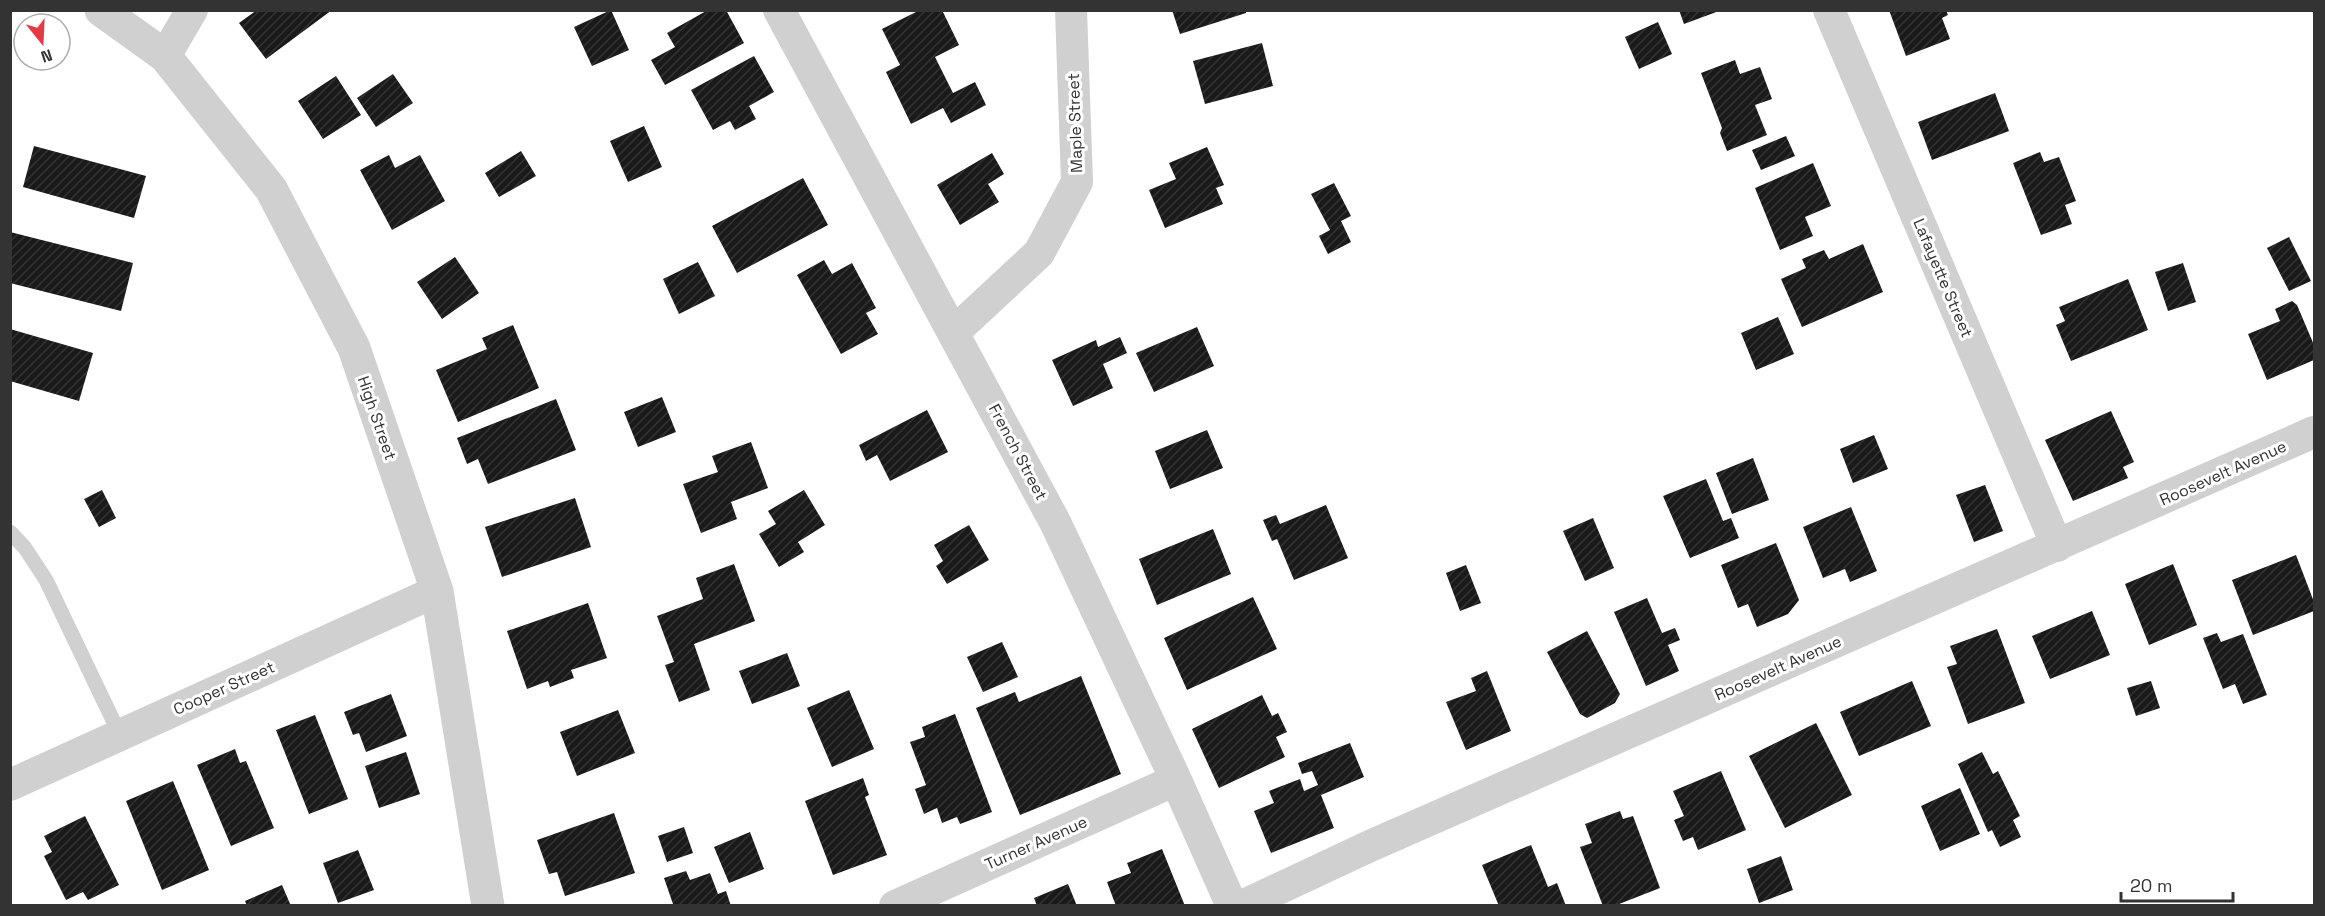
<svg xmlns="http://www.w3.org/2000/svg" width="2325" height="916" viewBox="0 0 2325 916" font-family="'Space Grotesk',sans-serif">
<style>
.building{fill:url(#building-hatch)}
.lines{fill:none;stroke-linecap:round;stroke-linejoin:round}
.service{stroke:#d0d0d0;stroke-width:15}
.minor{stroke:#d0d0d0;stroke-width:32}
.tertiary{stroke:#d0d0d0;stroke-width:33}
.labels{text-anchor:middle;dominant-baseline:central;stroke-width:6;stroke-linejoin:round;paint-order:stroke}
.street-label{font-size:16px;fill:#333;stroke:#fff}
</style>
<defs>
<pattern id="building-hatch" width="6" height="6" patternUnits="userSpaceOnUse" patternTransform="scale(1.5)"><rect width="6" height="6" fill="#1a1a1a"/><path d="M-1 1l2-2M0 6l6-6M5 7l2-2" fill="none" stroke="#333"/></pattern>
</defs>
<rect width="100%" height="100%" fill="#fff"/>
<path class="building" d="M257,10H332L266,59L239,23Z
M611,10L629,50L592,66L574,27Z
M708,10H726L744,43L665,85L651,60L675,47L667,33Z
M920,10H942L959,45L935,57L953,93L975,82L986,105L951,123L943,108L911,124L886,72L900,65L882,29Z
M1172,10H1246V13L1180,34Z
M1679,10H1718L1719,11L1684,24Z
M1889,10H1946L1948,15L1942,18L1950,39L1906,56Z
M1658,22L1672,54L1639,69L1625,37Z
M1262,43L1273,86L1205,104L1193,61Z
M754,56L774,92L749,106L756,119L735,130L730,121L713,130L691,90Z
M1735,60L1740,74L1760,67L1772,99L1755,105L1767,135L1727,151L1720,133L1722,128L1701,73Z
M393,74L413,103L376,127L357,98Z
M336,76L361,115L323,139L298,101Z
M1995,93L2009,131L1932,160L1918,122Z
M644,126L662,167L628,182L610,141Z
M1786,136L1795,156L1761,170L1752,150Z
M34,146L146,176L134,218L23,187Z
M1207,147L1224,185L1216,188L1223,204L1165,228L1149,190L1176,179L1169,163Z
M521,151L536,176L499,197L485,173Z
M2040,152L2044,162L2059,157L2076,201L2065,205L2072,224L2041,235L2013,163Z
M992,153L1004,174L988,184L999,202L960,225L937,185Z
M389,155L395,168L420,155L445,201L392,230L360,170Z
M1813,163L1831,206L1805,217L1813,236L1780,250L1755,188Z
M803,178L828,225L737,273L712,226Z
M1334,183L1351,216L1341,221L1351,242L1328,254L1319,236L1330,230L1311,194Z
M10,232L133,263L121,311L10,283Z
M2289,237L2311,281L2289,291L2267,248Z
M1863,244L1883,292L1802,327L1781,279L1806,268L1802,259L1824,250L1829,259Z
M455,257L479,293L442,319L417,282Z
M824,260L832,274L852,263L876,308L866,313L878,334L841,354L797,275Z
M698,262L715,296L679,314L663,279Z
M2183,263L2196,302L2168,311L2155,272Z
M2128,279L2148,330L2071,361L2056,325L2065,321L2059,307Z
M2292,301L2297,305L2314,345V360L2267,380L2248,334L2280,321L2275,309Z
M1778,317L1794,354L1756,370L1741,333Z
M513,325L539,388L458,422L436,370L487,349L482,338Z
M1197,327L1214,366L1154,392L1136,353Z
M10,329L93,353L79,401L10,381Z
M1120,337L1127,353L1103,364L1113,388L1073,406L1052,360L1096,340L1098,347Z
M662,397L676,432L638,447L624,412Z
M556,399L576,450L488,484L478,459L467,464L457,438Z
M927,410L948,452L890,481L877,455L866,461L859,445Z
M2111,411L2134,462L2123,467L2128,478L2073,501L2045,440Z
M1207,430L1223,468L1170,489L1155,451Z
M1874,435L1888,469L1853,483L1840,449Z
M751,442L768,488L731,502L737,519L701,533L683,484L718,472L712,456Z
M1753,458L1769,500L1732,514L1716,473Z
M1706,479L1723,521L1731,518L1739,538L1690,558L1663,496Z
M1985,485L2003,531L1974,542L1956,495Z
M102,490L116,518L99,527L84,499Z
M804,490L825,525L798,542L804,552L779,567L759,534L776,524L768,511Z
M575,498L591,547L502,577L485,527Z
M1326,505L1348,558L1294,580L1277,539L1272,541L1263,520L1276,515L1280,524Z
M1851,507L1877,571L1850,582L1845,569L1823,578L1803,527Z
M1593,518L1614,568L1585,581L1563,531Z
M969,525L989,560L947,584L936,566L943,561L934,545Z
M1213,529L1231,574L1157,605L1139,559Z
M1776,543L1799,600L1788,614L1757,627L1748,604L1738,608L1721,565Z
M2296,555L2314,602V611L2253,635L2232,580Z
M734,564L755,621L694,644L710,690L679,702L665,665L674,662L657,616L703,599L696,578Z
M2173,564L2197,625L2149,645L2125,584Z
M1466,565L1481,603L1460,611L1446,573Z
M1253,597L1277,649L1187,690L1164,638Z
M1647,598L1662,633L1675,628L1680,640L1668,645L1679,671L1646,686L1614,612Z
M588,603L607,658L571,670L574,678L550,687L548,681L527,689L507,631Z
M2092,611L2110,655L2050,679L2032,636Z
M1997,629L2025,703L1968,724L1947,667L1957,664L1950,646Z
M1587,631L1620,694L1615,703L1587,718L1580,714L1547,652Z
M2217,633L2221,642L2243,634L2267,695L2243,704L2235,684L2223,689L2203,638Z
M1002,642L1018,677L983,692L967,657Z
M787,653L800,686L752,704L739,671Z
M1487,671L1511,731L1466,750L1446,702L1476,691L1471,678Z
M1081,676L1121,774L1020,815L976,708L1015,692L1019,702Z
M1912,681L1931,726L1859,756L1840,712Z
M2151,681L2160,708L2136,716L2127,688Z
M849,690L874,749L832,767L807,708Z
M391,694L407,736L366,752L359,733L353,735L344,712Z
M1262,695L1272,716L1278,713L1287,732L1276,737L1285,757L1219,788L1192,729Z
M618,710L635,753L577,776L560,732Z
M955,714L992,812L960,824L957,817L942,823L937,808L924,814L915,789L926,785L910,742L925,737L922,727Z
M315,715L348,799L309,814L276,730Z
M1816,723L1852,795L1785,828L1749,756Z
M1350,743L1364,777L1321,795L1334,828L1271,853L1254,811L1274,803L1269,791L1300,779L1304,791L1318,785L1312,771L1302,774L1298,763Z
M235,749L240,763L246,761L274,828L231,846L197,765Z
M406,752L420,794L379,808L365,766Z
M1982,752L1993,774L1998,771L2020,816L2013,820L2021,837L2000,847L1992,830L1988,832L1958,764Z
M1721,771L1746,830L1698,850L1693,837L1683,841L1674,820L1684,816L1673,791Z
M863,778L869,795L865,797L887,855L833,875L805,801Z
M173,781L209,870L162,890L126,801Z
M1960,788L1980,834L1940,851L1921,806Z
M1620,811L1623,819L1633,816L1660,888L1614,906H1603L1580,847L1592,843L1585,824Z
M614,813L635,873L565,896L557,872L549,874L537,840Z
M85,816L119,885L88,900L83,892L66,900L44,856L52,852L44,836Z
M684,827L693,853L667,862L658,836Z
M750,832L764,869L729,883L714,847Z
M1531,845L1548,887L1557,883L1566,906H1499L1482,865Z
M1162,849L1185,906H1116L1107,882L1131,873L1127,863Z
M358,850L374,890L338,903L323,863Z
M1781,856L1793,890L1759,903L1747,869Z
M686,871L690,880L710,873L718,894L726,891L731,906H669L673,904L664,878Z
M1068,884L1077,906H1037L1034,898Z
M282,885L291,906H247L245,901Z"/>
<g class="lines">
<path class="service" d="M10,532L25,548L46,580L120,735"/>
<path class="minor" d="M779,10L1056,524L1176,780L1232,906
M1829,10L2057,546
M165,56L192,10
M953,333L1039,253L1077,182L1071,10
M10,785L437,591
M895,906L1176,780
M1242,906L1370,846L2314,432"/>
<path class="tertiary" d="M101,10L165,56L271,189L354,348L437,591L488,906"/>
</g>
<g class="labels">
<g class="street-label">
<text transform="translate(1075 123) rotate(-92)">Maple Street</text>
<text transform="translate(1943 278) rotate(67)">Lafayette Street</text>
<text transform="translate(377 418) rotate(71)">High Street</text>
<text transform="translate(1018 452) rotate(62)">French Street</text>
<text transform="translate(2223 473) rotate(-24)">Roosevelt Avenue</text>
<text transform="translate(1778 668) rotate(-24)">Roosevelt Avenue</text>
<text transform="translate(224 688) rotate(-24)">Cooper Street</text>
<text transform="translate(1036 843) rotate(-24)">Turner Avenue</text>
</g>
</g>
<rect width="2325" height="916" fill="none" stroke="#333333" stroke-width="24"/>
<g transform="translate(42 42) rotate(162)"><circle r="28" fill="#ffffff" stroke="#adadad" stroke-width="1.5"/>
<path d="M0-4.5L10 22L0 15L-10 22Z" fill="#e63946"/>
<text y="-9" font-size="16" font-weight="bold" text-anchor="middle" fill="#333333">N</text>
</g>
<path d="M2121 892v9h112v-9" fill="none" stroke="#333333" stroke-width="3"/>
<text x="2130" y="892" font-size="18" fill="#333333" stroke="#ffffff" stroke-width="4.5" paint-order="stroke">20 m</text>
</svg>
